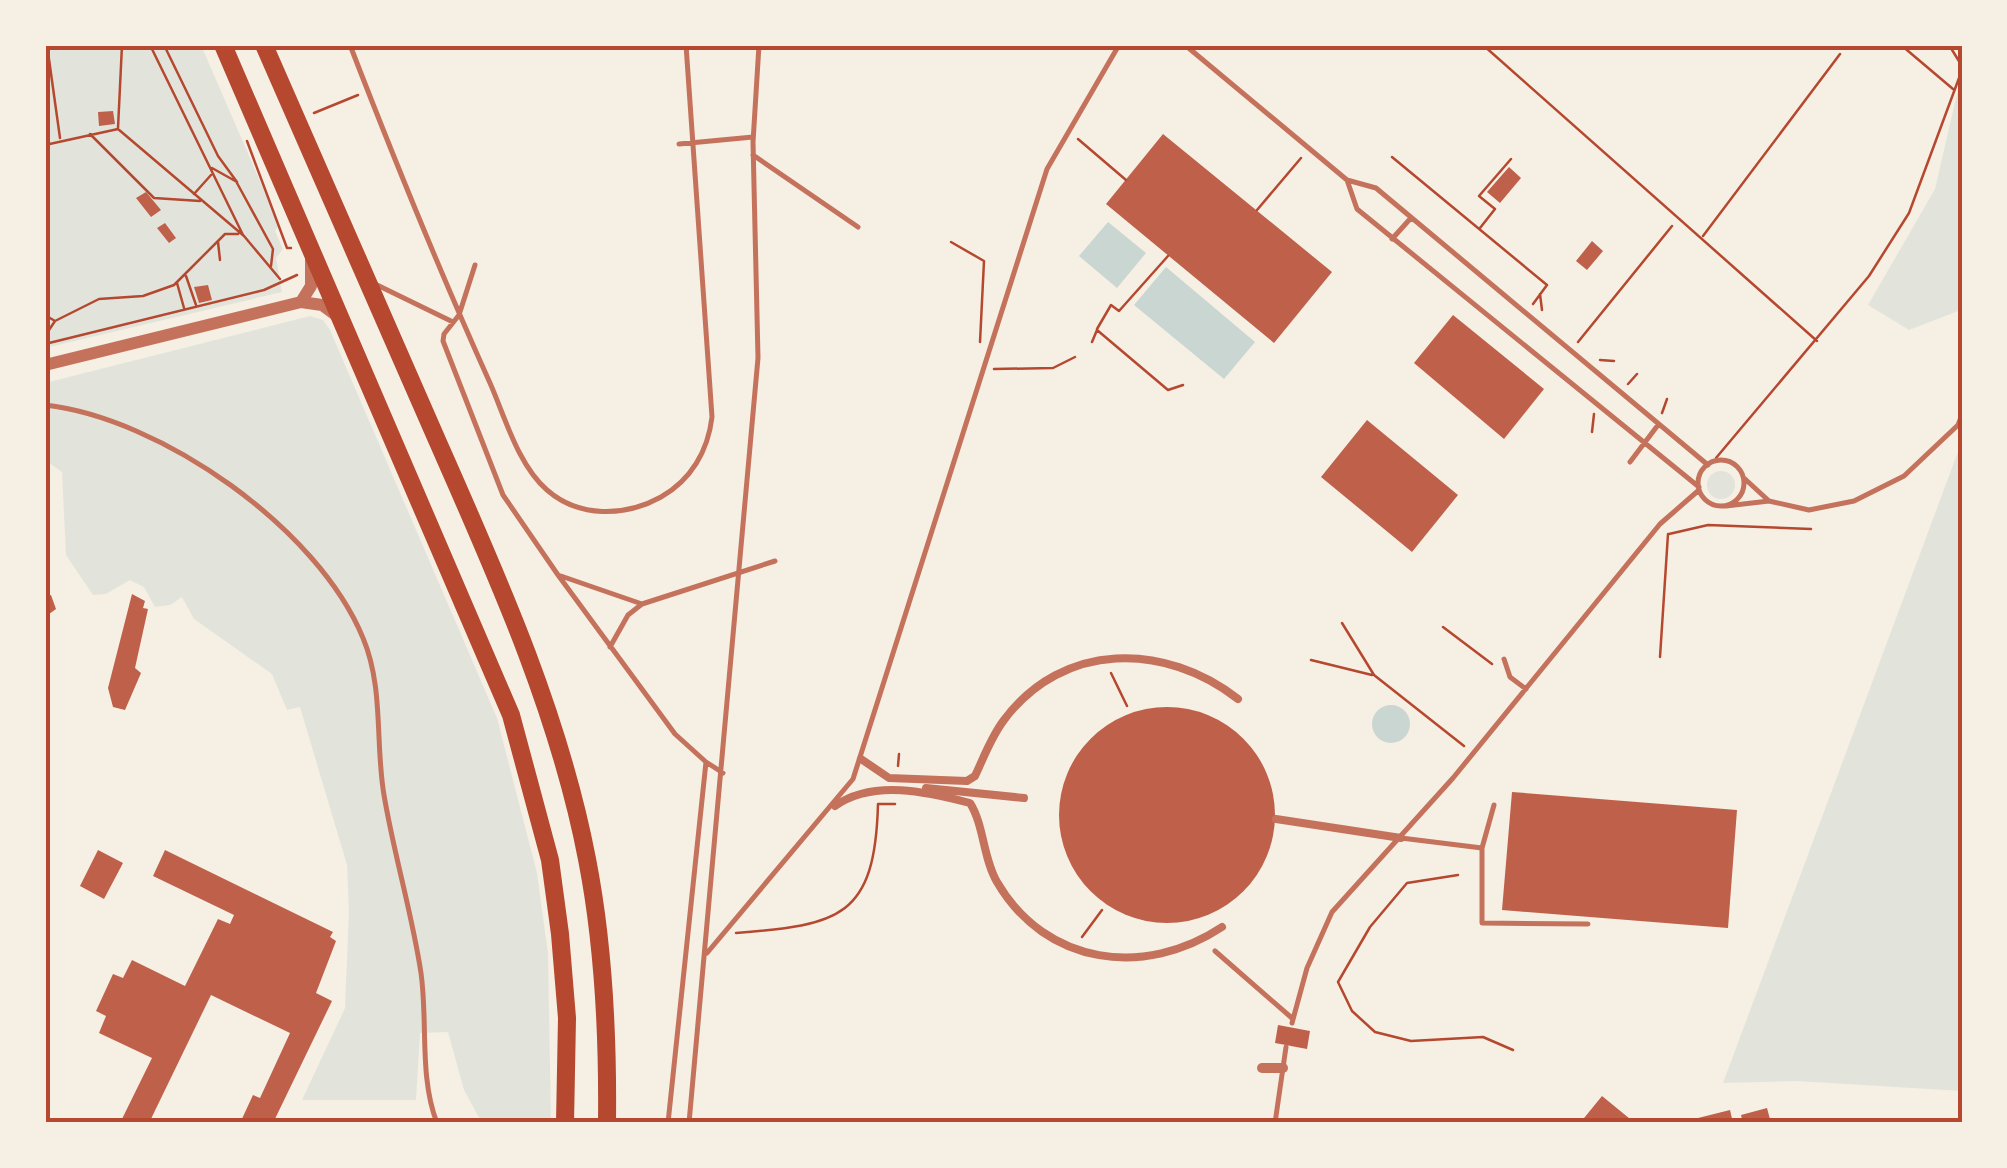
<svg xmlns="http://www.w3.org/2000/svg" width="2007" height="1168" viewBox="0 0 2007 1168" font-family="Quicksand,sans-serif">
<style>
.green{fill:#e2e4dc}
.water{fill:#c9d6d2}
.building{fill:#bf614a}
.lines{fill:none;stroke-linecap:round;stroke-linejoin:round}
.path{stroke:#b5482f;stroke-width:2.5}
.service{stroke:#c5725c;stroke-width:5}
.pedestrian{stroke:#c5725c;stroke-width:8}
.minor{stroke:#c5725c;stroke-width:10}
.tertiary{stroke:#c5725c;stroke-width:12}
.trunk{stroke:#b5482f;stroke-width:18}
.neatline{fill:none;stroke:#b5482f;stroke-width:4}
</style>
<rect width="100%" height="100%" fill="#f6efe4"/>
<path class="green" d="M45,45H201L279,225L275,231L283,249L276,258L282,292L45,348Z
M1962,72V301L1958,311L1909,330L1868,305L1935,189Z
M310,316L323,320L330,330L497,718L537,873L548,954L551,1123H482L464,1090L448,1032L420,1033L416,1100H302L345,1008L349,911L347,865L300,707L287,710L272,674L194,619L182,597L170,605L155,607L144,587L130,580L106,594L93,595L66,555L62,472L45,460V383Z
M1962,441V1091L1797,1081L1723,1083Z
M1707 485a14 14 0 1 1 28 0a14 14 0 1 1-28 0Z"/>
<path class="water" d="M1108,222L1146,253L1117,288L1079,256Z
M1166,267L1255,342L1224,379L1134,305Z
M1372 724a19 19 0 1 1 38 0a19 19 0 1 1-38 0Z"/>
<path class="building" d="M113,111L115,124L99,126L98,112Z
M1163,134L1332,272L1274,343L1106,204Z
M1509,167L1521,178L1500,203L1487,192Z
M146,192L161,210L151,217L136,198Z
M165,223L176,238L169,243L157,228Z
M1592,241L1603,251L1587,270L1576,261Z
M208,285L212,300L199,303L194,287Z
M1453,315L1544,389L1504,439L1414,363Z
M1367,420L1458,495L1412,552L1321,477Z
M132,594L145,601L143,608L148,609L135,668L141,673L125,710L113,707L108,688Z
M51,595L56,609L45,617V596Z
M1059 815a108 108 0 1 1 216 0a108 108 0 1 1-216 0Z
M1512,792L1737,810L1728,928L1502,910Z
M98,850L123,863L104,899L80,886Z
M165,850L333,932L330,937L336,941L316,993L332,1001L273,1123H240L253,1095L260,1098L290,1033L211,995L149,1123H120L152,1058L99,1033L106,1016L96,1011L113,974L123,978L132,960L185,986L218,919L230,924L234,915L153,876Z
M1278,1025L1310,1031L1307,1049L1275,1043Z
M1602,1096L1635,1123H1580Z
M1767,1108L1771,1123H1743L1741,1115Z
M1730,1110L1733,1123H1699L1698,1118Z"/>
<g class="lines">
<path class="path" d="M47,45L60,138
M150,45L243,235
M164,45L218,156L237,182L212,168
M1483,45L1817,341
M1901,45L1953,89
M1949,45L1962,66
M314,113L358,95
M118,128L122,45
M90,134L154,198L200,201
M1078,139L1126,180
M247,141L287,248H291
M45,145L118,129L244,236L280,279
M1392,157L1547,285L1533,304
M237,183L273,249L271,266
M194,194L211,175
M1257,210L1301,158
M1480,228L1495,209L1479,196L1511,159
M1703,236L1840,54
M218,242L220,260
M951,242L984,261L980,342
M186,276L196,305
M177,283L184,308
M1540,294L1542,310
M45,315L55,321L99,299L143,296L174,285L225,234H238
M1097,329L1111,305L1119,311L1168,256
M45,336L55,321
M1092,342L1097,330L1168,390L1183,385
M1578,342L1672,226
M45,344L264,290L297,275
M1600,360L1614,361
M994,369L1053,368L1075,357
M1628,384L1637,374
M1662,413L1667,399
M1592,432L1594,414
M1716,458L1869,276L1909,213L1962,70
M1669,534L1708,525L1811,529
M1342,623L1374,675L1464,746
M1443,627L1492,664
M1660,657L1668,534
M1311,660L1372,675
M1111,673L1127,706
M898,766L899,754
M1458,875L1407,883L1370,927L1338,982L1352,1011L1375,1032L1411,1041L1483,1037L1513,1050
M736,933C839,925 875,918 878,804H895
M1082,937L1102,910"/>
<path class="service" d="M350,45C394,159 440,272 490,383C505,417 518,465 547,490C579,518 625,517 661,497C691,480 708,451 712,417L686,45
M1185,45L1347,180
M679,144L753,137
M753,155L858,227
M1347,180L1357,209L1699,487
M1347,180L1376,188L1708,465
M1392,239L1410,219
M475,265L459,315L444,334L443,341L503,495L558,575L642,604L775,561
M375,284L453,322
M45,405C161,418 318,528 363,638C384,688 375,743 384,795C394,855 412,913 421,973C428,1022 419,1077 437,1123
M1698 483a23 23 0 1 1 46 0a23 23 0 1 1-46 0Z
M1630,462L1658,425
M1745,479L1769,501
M1726,506L1769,501L1809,510L1854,501L1904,476L1958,425L1962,415
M558,575L675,734L706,762L668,1123
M45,645H46
M610,647L628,615L642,604
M1504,659L1510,677L1526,689
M706,762L723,773
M1401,838L1482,848L1494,805
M1482,848V923L1588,924
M1215,951L1293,1019
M707,953L853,779L1047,169L1119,45
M1292,1023L1307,968L1332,912L1453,778L1660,524L1699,490
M689,1123L758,358L753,142L759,45
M1275,1123L1286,1047"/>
<path class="pedestrian" d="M861,759L889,778L967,781L975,776C984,757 991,737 1004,720C1063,641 1165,642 1238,699
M926,788L1024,798
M835,806C873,779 928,792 970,803C984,825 983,858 997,882C1046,966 1145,978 1222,927
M1276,819L1401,838"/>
<path class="minor" d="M1262,1068H1283"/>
<path class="tertiary" d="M301,302L311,286V256
M45,365L301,302L322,305L337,316"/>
<path class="trunk" d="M223,45L511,715L550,860L560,934L567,1018L565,1123
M264,45C322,177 379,308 437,440C497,576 559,713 587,859C604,946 608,1035 607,1123"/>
</g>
<rect width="2007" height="1168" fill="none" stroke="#f6efe4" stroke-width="95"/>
<rect x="48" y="48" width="1912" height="1072" class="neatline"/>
</svg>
